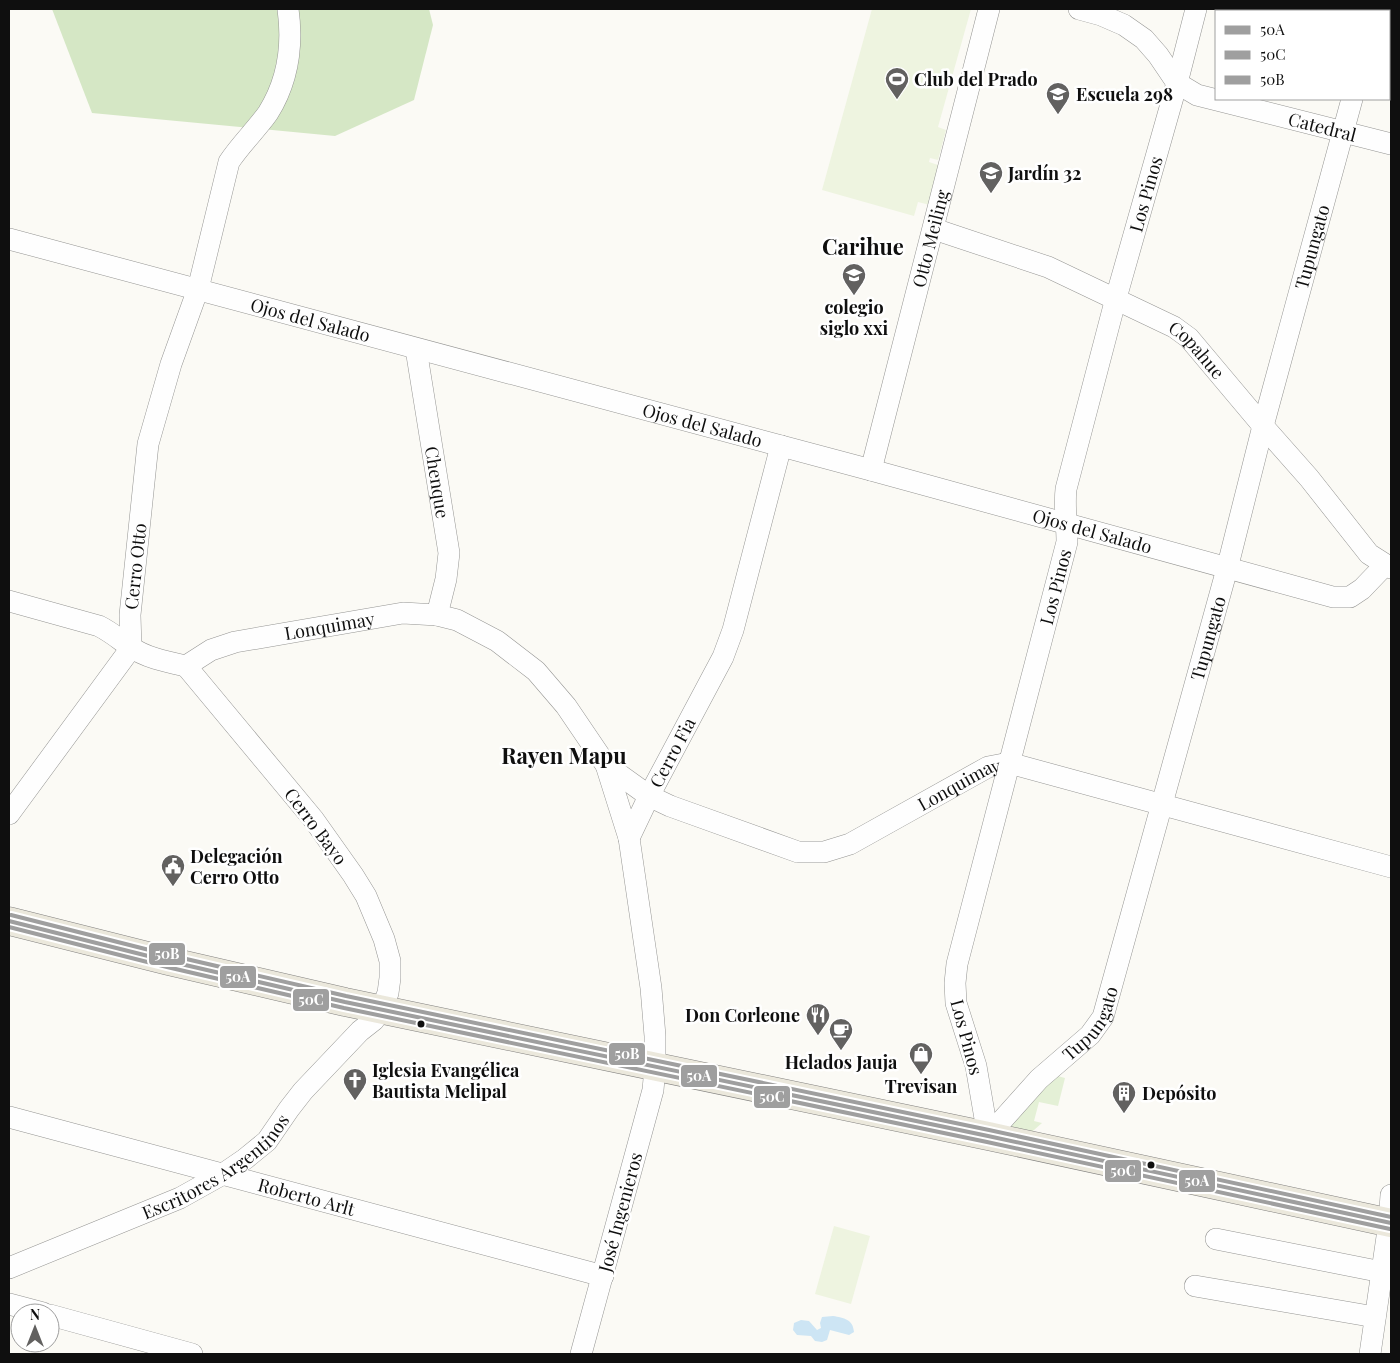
<svg xmlns="http://www.w3.org/2000/svg" width="1400" height="1363" viewBox="0 0 1400 1363" font-family="'Playfair Display',serif">
<style>
.green{fill:#e4f0d6}
.forest{fill:#d5e7c5}
.pitch{fill:#eef4e0}
.water{fill:#cde5f4}
.lines{fill:none;stroke-linecap:round;stroke-linejoin:round}
.minor-casing{stroke:#959593;stroke-width:22}
.major-casing{stroke:#838280;stroke-width:29}
.minor{stroke:#fefefe;stroke-width:21}
.major{stroke:#ebe8dc;stroke-width:28}
.bus-1-casing{stroke:#fff;stroke-width:8}
.bus-2-casing{stroke:#fff;stroke-width:8}
.bus-3-casing{stroke:#fff;stroke-width:8}
.bus-1{stroke:#9f9f9f;stroke-width:4}
.bus-2{stroke:#9f9f9f;stroke-width:4}
.bus-3{stroke:#9f9f9f;stroke-width:4}
.bus-dot{fill:#0f0f0f;stroke:#fff;stroke-width:2}
.labels{text-anchor:middle;dominant-baseline:central;stroke-width:5;stroke-linejoin:round;paint-order:stroke}
.poi-label{font-size:18px;font-weight:bold;fill:#0f0f0f;stroke:#fff;text-anchor:start}
.street-label{font-size:18px;fill:#0f0f0f;stroke:#fff}
.district-label{font-size:22px;font-weight:bold;fill:#0f0f0f;stroke:#fff}
.line-badge{stroke:#fff;stroke-width:2}
.badge-label{font-size:14px;text-anchor:middle;font-weight:bold;fill:#fff}
</style>
<rect width="100%" height="100%" fill="#fbfaf5"/>
<path class="green" d="M1054,1075L1065,1078L1058,1106L1039,1102L1034,1121L1042,1123L1026,1137L1007,1125Z"/>
<path class="forest" d="M52,9H429L433,25L414,100L335,136L92,113Z"/>
<path class="pitch" d="M872,9H971L938,127L946,130L938,160L930,158L929,162L941,166L930,205L918,202L914,216L822,190Z
M834,1226L870,1236L851,1304L815,1294Z"/>
<path class="water" d="M833,1316C844,1318 853,1319 854,1332L849,1335L830,1330L827,1340L822,1342L815,1341L811,1336L797,1335L793,1330L794,1323L801,1320L809,1321L817,1330L821,1328L820,1323L822,1317Z"/>
<g class="lines">
<g class="minor-casing">
<g id="minor">
<path id="s1" d="M1079,9L1101,15L1124,25L1144,39L1158,55L1177,83L1197,95L1391,144"/>
<path d="M1377,11L1378,9"/>
<path id="s2" d="M934,229L1048,267L1174,327L1189,338L1263,426L1309,478L1369,554L1391,568"/>
<path id="s3" d="M9,239L871,470L1333,597H1350L1362,589L1385,565"/>
<path id="s4" d="M416,349L449,553L446,579L437,615"/>
<path id="s5" d="M871,470L989,9"/>
<path id="s6" d="M9,601L99,626C111,632 119,639 129,646C146,658 167,662 186,666L211,650L235,642L403,613L437,615L457,620L497,641L536,671L566,706L606,765L629,838L651,988L655,1036V1068L653,1090L581,1354"/>
<path id="s7" d="M606,765L649,796L670,806L798,852H824L850,844L988,767L1009,763L1391,867"/>
<path id="s8" d="M9,814L131,648L130,615L148,444L171,364L198,289L229,162C240,145 256,130 268,113C288,81 293,45 288,9"/>
<path id="s9" d="M629,838L649,796L723,657L733,630L781,446"/>
<path id="s10" d="M9,1117L603,1276"/>
<path id="s11" d="M988,1136L976,1066L956,1003L955,983L957,964L1067,542C1067,524 1064,507 1066,489L1116,298L1177,83L1196,9"/>
<path id="s12" d="M988,1136L1039,1079L1090,1035L1103,1017L1227,569L1263,426L1352,99"/>
<path d="M1216,1239L1382,1272"/>
<path id="s13" d="M9,1268L180,1198L223,1174L245,1159L267,1141L289,1109L303,1091L360,1031L374,1020L381,1010L388,993L390,978V961L384,939L366,896L353,875L314,820L186,666"/>
<path d="M1195,1286L1375,1317"/>
<path d="M9,1304L43,1313"/>
<path d="M50,1315L192,1354"/>
<path d="M1370,1354L1389,1223L1391,1195"/>
</g>
</g>
<g class="major-casing">
<path id="major" d="M9,921L168,961L345,1002L988,1136L1391,1223"/>
</g>
<use href="#minor" class="minor"/>
<use href="#major" class="major"/>
<g class="bus-1-casing">
<path id="bus-1" d="M9,921L168,961L345,1002L988,1136L1391,1223"/>
</g>
<g class="bus-2-casing">
<path id="bus-2" d="M9,927L167,967L344,1008L987,1142L1390,1229"/>
</g>
<g class="bus-3-casing">
<path id="bus-3" d="M11,915L169,955L346,996L989,1130L1391,1217"/>
</g>
<use href="#bus-1" class="bus-1"/>
<use href="#bus-2" class="bus-2"/>
<use href="#bus-3" class="bus-3"/>
</g>
<defs>
<g id="stadium-pin" transform="scale(1.25)"><path d="M0 17L-7.5 6A9.5 9.5 0 1 1 7.5 6Z" fill="#626160" stroke="#fff"/><path d="M0-5a6.5 5 0 1 0 0 10a6.5 5 0 1 0 0-10ZM-3.5-1.8h7v3.6h-7Z" fill="#fff"/></g>
<g id="school-pin" transform="scale(1.25)"><path d="M0 17L-7.5 6A9.5 9.5 0 1 1 7.5 6Z" fill="#626160" stroke="#fff"/><path d="M0-5L7-2L0 1L-7-2ZM-4 1L0 2.5L4 1V4Q0 6-4 4Z" fill="#fff"/></g>
<g id="civic-pin" transform="scale(1.25)"><path d="M0 17L-7.5 6A9.5 9.5 0 1 1 7.5 6Z" fill="#626160" stroke="#fff"/><path d="M-.6-6.5H3V-4.5H.6V-3L4-1V1h2V6H-6V1h2V-1L-.6-3ZM-1.2 2.5V6h2.4V2.5Z" fill="#fff"/></g>
<g id="restaurant-pin" transform="scale(1.25)"><path d="M0 17L-7.5 6A9.5 9.5 0 1 1 7.5 6Z" fill="#626160" stroke="#fff"/><path d="M-5-6h1v4h1v-4h1v4h1v-4h1v5L-1.5 .5V6h-2V.5L-5-1ZM5-6V6H3V1.5H1.5Q1.5-4 5-6Z" fill="#fff"/></g>
<g id="cafe-pin" transform="scale(1.25)"><path d="M0 17L-7.5 6A9.5 9.5 0 1 1 7.5 6Z" fill="#626160" stroke="#fff"/><path d="M-5.5-4.5H6V0H3Q3 3.5 0 3.5H-2.5Q-5.5 3.5-5.5 0ZM3-3.2v2h1.7v-2ZM-6 4.5H4V6H-6Z" fill="#fff"/></g>
<g id="shop-pin" transform="scale(1.25)"><path d="M0 17L-7.5 6A9.5 9.5 0 1 1 7.5 6Z" fill="#626160" stroke="#fff"/><path d="M-5-2.5h2.3a2.7 3.5 0 0 1 5.4 0H5L5.5 6h-11ZM-1.5-2.5h3a1.5 2.3 0 0 0-3 0Z" fill="#fff"/></g>
<g id="church-pin" transform="scale(1.25)"><path d="M0 17L-7.5 6A9.5 9.5 0 1 1 7.5 6Z" fill="#626160" stroke="#fff"/><path d="M-1.2-6h2.4v3.5h3.3v2.4h-3.3V6h-2.4V-.1h-3.3v-2.4h3.3Z" fill="#fff"/></g>
<g id="building-pin" transform="scale(1.25)"><path d="M0 17L-7.5 6A9.5 9.5 0 1 1 7.5 6Z" fill="#626160" stroke="#fff"/><path d="M-4-6H4V6H1V3H-1V6H-4ZM-2.5-4.3h1.7v1.8h-1.7ZM.8-4.3h1.7v1.8H.8ZM-2.5-1h1.7V.8h-1.7ZM.8-1h1.7V.8H.8Z" fill="#fff"/></g>
</defs>
<g fill-rule="evenodd">
<use href="#stadium-pin" x="897" y="79"/>
<use href="#school-pin" x="1058" y="94"/>
<use href="#school-pin" x="991" y="173"/>
<use href="#school-pin" x="854" y="275"/>
<use href="#civic-pin" x="173" y="866"/>
<use href="#restaurant-pin" x="818" y="1015"/>
<use href="#cafe-pin" x="841" y="1030"/>
<use href="#shop-pin" x="921" y="1054"/>
<use href="#church-pin" x="355" y="1080"/>
<use href="#building-pin" x="1124" y="1093"/>
</g>
<g class="bus-dot">
<circle cx="421" cy="1024" r="4.5"/>
<circle cx="1151" cy="1165" r="4.5"/>
</g>
<g class="labels">
<g class="poi-label">
<text x="914" y="79">Club del Prado</text>
<text x="1076" y="94">Escuela 298</text>
<text x="1008" y="173">Jardín 32</text>
<text x="854" y="307" text-anchor="middle">colegio<tspan x="854" dy="21">siglo xxi</tspan></text>
<text x="190" y="856">Delegación<tspan x="190" dy="21">Cerro Otto</tspan></text>
<text x="800" y="1015" text-anchor="end">Don Corleone</text>
<text x="841" y="1062" text-anchor="middle">Helados Jauja</text>
<text x="372" y="1070">Iglesia Evangélica<tspan x="372" dy="21">Bautista Melipal</tspan></text>
<text x="921" y="1086" text-anchor="middle">Trevisan</text>
<text x="1142" y="1093">Depósito</text>
</g>
<g class="street-label">
<text stroke="none"><textPath href="#s1" startOffset="280">Catedral</textPath></text>
<text stroke="none"><textPath href="#s11" startOffset="971">Los Pinos</textPath></text>
<text stroke="none"><textPath href="#s5" startOffset="239">Otto Meiling</textPath></text>
<text stroke="none"><textPath href="#s12" startOffset="964">Tupungato</textPath></text>
<text stroke="none"><textPath href="#s3" startOffset="312">Ojos del Salado</textPath></text>
<text stroke="none"><textPath href="#s2" startOffset="292">Copahue</textPath></text>
<text stroke="none"><textPath href="#s3" startOffset="718">Ojos del Salado</textPath></text>
<text stroke="none"><textPath href="#s4" startOffset="135">Chenque</textPath></text>
<text stroke="none"><textPath href="#s3" startOffset="1122">Ojos del Salado</textPath></text>
<text stroke="none"><textPath href="#s8" startOffset="288">Cerro Otto</textPath></text>
<text stroke="none"><textPath href="#s11" startOffset="566">Los Pinos</textPath></text>
<text stroke="none"><textPath href="#s6" startOffset="341">Lonquimay</textPath></text>
<text stroke="none"><textPath href="#s12" startOffset="559">Tupungato</textPath></text>
<text stroke="none"><textPath href="#s9" startOffset="96">Cerro Fia</textPath></text>
<text stroke="none"><textPath href="#s7" startOffset="390">Lonquimay</textPath></text>
<text transform="translate(316 826) rotate(53)">Cerro Bayo</text>
<text stroke="none"><textPath href="#s12" startOffset="154">Tupungato</textPath></text>
<text transform="translate(967 1037) rotate(75)">Los Pinos</text>
<text stroke="none"><textPath href="#s13" startOffset="232">Escritores Argentinos</textPath></text>
<text stroke="none"><textPath href="#s10" startOffset="308">Roberto Arlt</textPath></text>
<text transform="translate(620 1212) rotate(-75)">José Ingenieros</text>
</g>
<g class="district-label">
<text x="863" y="246">Carihue</text>
<text x="564" y="755">Rayen Mapu</text>
</g>
</g>
<g class="line-badge">
<rect x="148" y="942" width="38" height="24" rx="5" fill="#9f9f9f"/>
<rect x="219" y="965" width="38" height="24" rx="5" fill="#9f9f9f"/>
<rect x="292" y="988" width="38" height="24" rx="5" fill="#9f9f9f"/>
<rect x="608" y="1042" width="38" height="24" rx="5" fill="#9f9f9f"/>
<rect x="680" y="1064" width="38" height="24" rx="5" fill="#9f9f9f"/>
<rect x="753" y="1085" width="38" height="24" rx="5" fill="#9f9f9f"/>
<rect x="1104" y="1159" width="38" height="24" rx="5" fill="#9f9f9f"/>
<rect x="1178" y="1169" width="38" height="24" rx="5" fill="#9f9f9f"/>
</g>
<g class="badge-label">
<text x="167" y="959">50B</text>
<text x="238" y="982">50A</text>
<text x="311" y="1005">50C</text>
<text x="627" y="1059">50B</text>
<text x="699" y="1081">50A</text>
<text x="772" y="1102">50C</text>
<text x="1123" y="1176">50C</text>
<text x="1197" y="1186">50A</text>
</g>
<rect width="1400" height="1363" fill="none" stroke="#0f0f0f" stroke-width="20"/>
<rect x="1215" y="10" width="175" height="90" fill="#ffffff" stroke="#9f9f9f"/>
<rect x="1225" y="26" width="25" height="8" fill="#9f9f9f" stroke="#9f9f9f"/>
<text x="1260" y="35" font-size="15" fill="#0f0f0f">50A</text>
<rect x="1225" y="51" width="25" height="8" fill="#9f9f9f" stroke="#9f9f9f"/>
<text x="1260" y="60" font-size="15" fill="#0f0f0f">50C</text>
<rect x="1225" y="76" width="25" height="8" fill="#9f9f9f" stroke="#9f9f9f"/>
<text x="1260" y="85" font-size="15" fill="#0f0f0f">50B</text>
<g transform="translate(35 1328)"><circle r="24" fill="#ffffff" stroke="#9f9f9f"/>
<path d="M0-4L9 19L0 12L-9 19Z" fill="#626160"/>
<text y="-8" font-size="14" font-weight="bold" text-anchor="middle" fill="#0f0f0f">N</text>
</g>
</svg>
